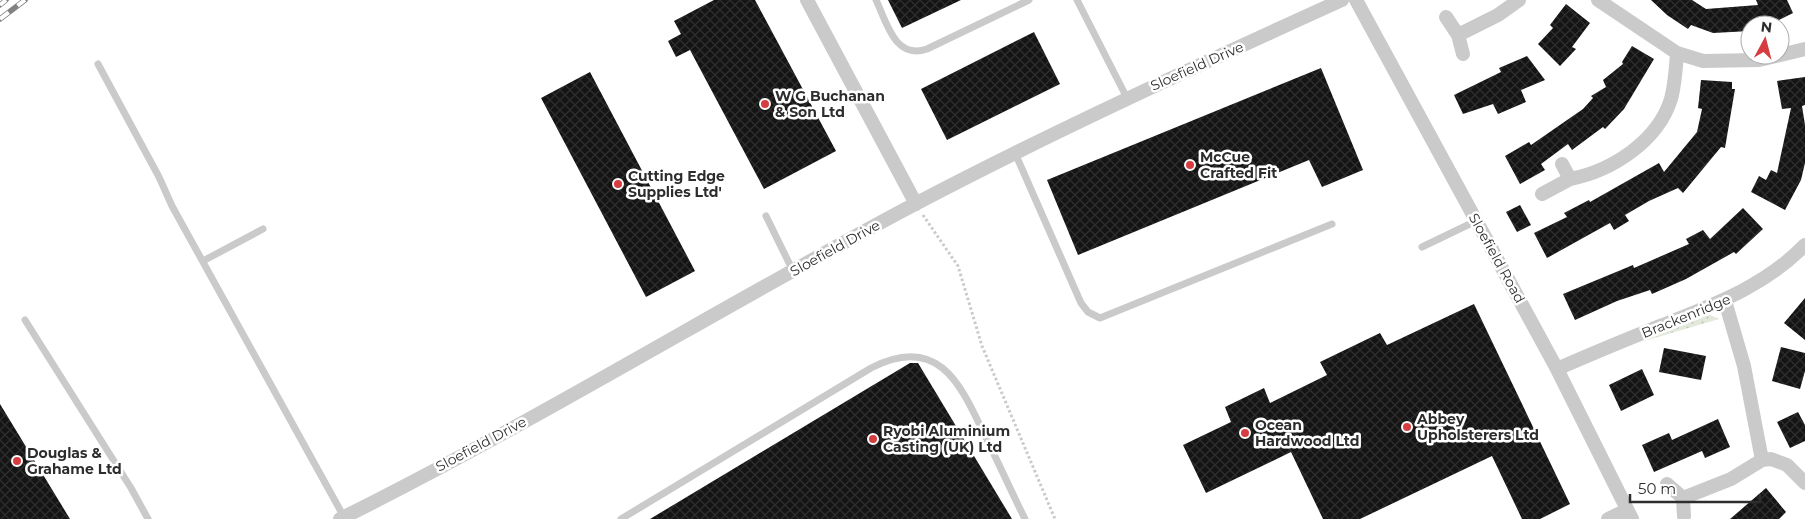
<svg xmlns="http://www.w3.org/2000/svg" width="1805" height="519" viewBox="0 0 1805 519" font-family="Montserrat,sans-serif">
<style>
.grass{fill:url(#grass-dots)}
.building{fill:url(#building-cross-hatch)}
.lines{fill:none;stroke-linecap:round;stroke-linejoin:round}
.path{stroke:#cacaca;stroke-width:3;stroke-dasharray:2.5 2.5;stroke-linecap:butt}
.service{stroke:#cacaca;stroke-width:7}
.minor{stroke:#cacaca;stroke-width:14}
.rail-casing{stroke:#828282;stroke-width:5.5}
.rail{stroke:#fff;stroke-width:4;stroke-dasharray:11;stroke-linecap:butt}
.poi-dot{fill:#d53d41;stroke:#fff;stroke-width:2}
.labels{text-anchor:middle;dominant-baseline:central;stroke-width:5;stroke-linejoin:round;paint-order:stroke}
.street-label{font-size:14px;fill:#2d2d2d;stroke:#fff}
.poi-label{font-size:14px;font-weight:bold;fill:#2d2d2d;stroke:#fff;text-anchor:start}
</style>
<defs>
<pattern id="grass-dots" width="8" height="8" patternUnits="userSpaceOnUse" patternTransform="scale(1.25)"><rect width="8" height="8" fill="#e2e9db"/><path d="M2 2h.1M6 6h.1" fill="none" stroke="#c2c8bc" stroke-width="1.8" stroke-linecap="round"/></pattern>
<pattern id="building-cross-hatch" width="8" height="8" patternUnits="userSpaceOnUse" patternTransform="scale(1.25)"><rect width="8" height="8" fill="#141414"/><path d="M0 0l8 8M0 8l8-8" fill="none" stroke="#2e2e2e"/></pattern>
</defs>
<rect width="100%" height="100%" fill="#fff"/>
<path class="grass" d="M1710,315L1719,319L1641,342L1706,316Z"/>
<path class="building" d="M714,0H755L836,151L764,189L690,50L676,57L668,41L681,34L674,21Z
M888,0H961L902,28Z
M1651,0H1692L1706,9L1758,5L1756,0H1787L1793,13L1769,25H1750V31L1713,33L1691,25L1688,29L1667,15Z
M1566,4L1590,23L1572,47L1576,49L1560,66L1538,44L1553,28L1550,25Z
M1034,32L1060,84L947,140L921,89Z
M1632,46L1654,59L1624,109L1605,129L1603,127L1572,150L1568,144L1541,164L1545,170L1520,184L1505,156L1529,142L1531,145L1583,109L1593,98L1591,96L1606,87L1603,80L1623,64L1622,62Z
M1527,56L1545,80L1521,90L1526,102L1498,114L1493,104L1463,114L1454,95L1501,72L1499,68Z
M1321,68L1363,170L1322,187L1309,160L1078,255L1047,180Z
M590,72L695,271L646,297L541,98Z
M1805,77V105L1802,106L1805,125V163L1801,180L1785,210L1751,192L1759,176L1766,180L1771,170L1777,173L1791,108L1782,109L1777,81Z
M1701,80L1732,82V89H1735L1725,148L1721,147L1683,193L1678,188L1649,201L1625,215L1629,221L1614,230L1610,223L1547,258L1534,233L1567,217L1564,213L1589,200L1590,202L1659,163L1664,172L1697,132L1702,109L1698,108Z
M1520,205L1531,225L1517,232L1506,212Z
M1743,208L1763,229L1736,254L1734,252L1686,279L1652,294L1650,290L1617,301L1575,320L1563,294L1633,265L1634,268L1689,244L1686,239L1703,230L1710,239Z
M1805,298V340L1784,323Z
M1474,304L1570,504L1540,519H1522L1492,456L1360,519H1323L1291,452L1206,493L1183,445L1231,422L1225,407L1264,388L1270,403L1327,375L1320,362L1380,333L1387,345Z
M1781,347L1805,353V371L1800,389L1772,381Z
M1664,348L1706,356L1701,380L1659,372Z
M910,363H918L1012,519H650Z
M1642,369L1654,395L1621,411L1609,385Z
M0,404L70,519H0Z
M1798,412L1805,425V441L1790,448L1777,422Z
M1718,419L1730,447L1705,458L1702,451L1654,472L1642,445L1669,433L1672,440Z
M1766,488L1786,512L1779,519H1730Z"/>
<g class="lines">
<path class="path" d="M923,215L958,266L982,346L1055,519"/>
<path class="service" d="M876,0C887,23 895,60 927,49L1029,0
M1077,0L1127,98
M98,64L159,177L172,206L344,517
M1015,153L1081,303L1088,312L1100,318L1332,224
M766,216L793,271
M1422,247L1476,221
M203,261L263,229
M25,320L131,488L148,519
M621,519L871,368C941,332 962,388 987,440C1000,466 1012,493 1025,519"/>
<path class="minor" d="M807,0L916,204
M1356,0L1557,369L1632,519
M1598,0L1677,53L1703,61L1759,60L1805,49
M1446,17L1458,35L1463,54
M1458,35L1498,15L1519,0
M1570,179C1612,171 1658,141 1671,99C1675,84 1676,68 1677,53
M1542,194L1570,179L1562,164
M1725,301L1744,366L1762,460
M1557,369C1591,354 1625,340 1660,326C1713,305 1764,287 1805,245
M1667,484L1683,498L1684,516
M1683,498L1731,479L1762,460L1771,459L1787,465L1805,483
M340,519C537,421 724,305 917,203C1056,130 1199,65 1342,0
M1608,519L1627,510"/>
<g class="rail-casing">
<path id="rail" d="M0,5L6,0
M0,19L25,0"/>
</g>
<use href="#rail" class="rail"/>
</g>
<g class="poi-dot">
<circle cx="765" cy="104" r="5"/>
<circle cx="1190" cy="165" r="5"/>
<circle cx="618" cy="184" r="5"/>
<circle cx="1407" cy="427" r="5"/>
<circle cx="1245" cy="433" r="5"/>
<circle cx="873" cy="439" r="5"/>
<circle cx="17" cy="461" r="5"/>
</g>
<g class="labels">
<g class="street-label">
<text transform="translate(1197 66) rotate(-24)">Sloefield Drive</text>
<text transform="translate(835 248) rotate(-29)">Sloefield Drive</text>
<text transform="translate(1497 258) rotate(61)">Sloefield Road</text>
<text transform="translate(1686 316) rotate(-22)">Brackenridge</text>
<text transform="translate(481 444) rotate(-28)">Sloefield Drive</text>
</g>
<g class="poi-label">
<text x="775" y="96">W G Buchanan<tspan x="775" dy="16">&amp; Son Ltd</tspan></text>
<text x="1200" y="157">McCue<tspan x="1200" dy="16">Crafted Fit</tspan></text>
<text x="628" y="176">Cutting Edge<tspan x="628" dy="16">Supplies Ltd'</tspan></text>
<text x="1417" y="419">Abbey<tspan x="1417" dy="16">Upholsterers Ltd</tspan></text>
<text x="1255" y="425">Ocean<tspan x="1255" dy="16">Hardwood Ltd</tspan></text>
<text x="883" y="431">Ryobi Aluminium<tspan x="883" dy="16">Casting (UK) Ltd</tspan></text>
<text x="27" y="453">Douglas &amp;<tspan x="27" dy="16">Grahame Ltd</tspan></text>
</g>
</g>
<g transform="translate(1765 40) rotate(7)"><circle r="24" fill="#ffffff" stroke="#ababab"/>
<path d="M0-4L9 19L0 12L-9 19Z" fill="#d53d41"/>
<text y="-8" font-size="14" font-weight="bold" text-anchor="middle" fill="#2d2d2d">N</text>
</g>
<path d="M1630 494v8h130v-8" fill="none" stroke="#2d2d2d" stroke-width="2.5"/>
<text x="1638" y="494" font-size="15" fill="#2d2d2d" stroke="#ffffff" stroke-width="4" paint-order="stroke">50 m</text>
</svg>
